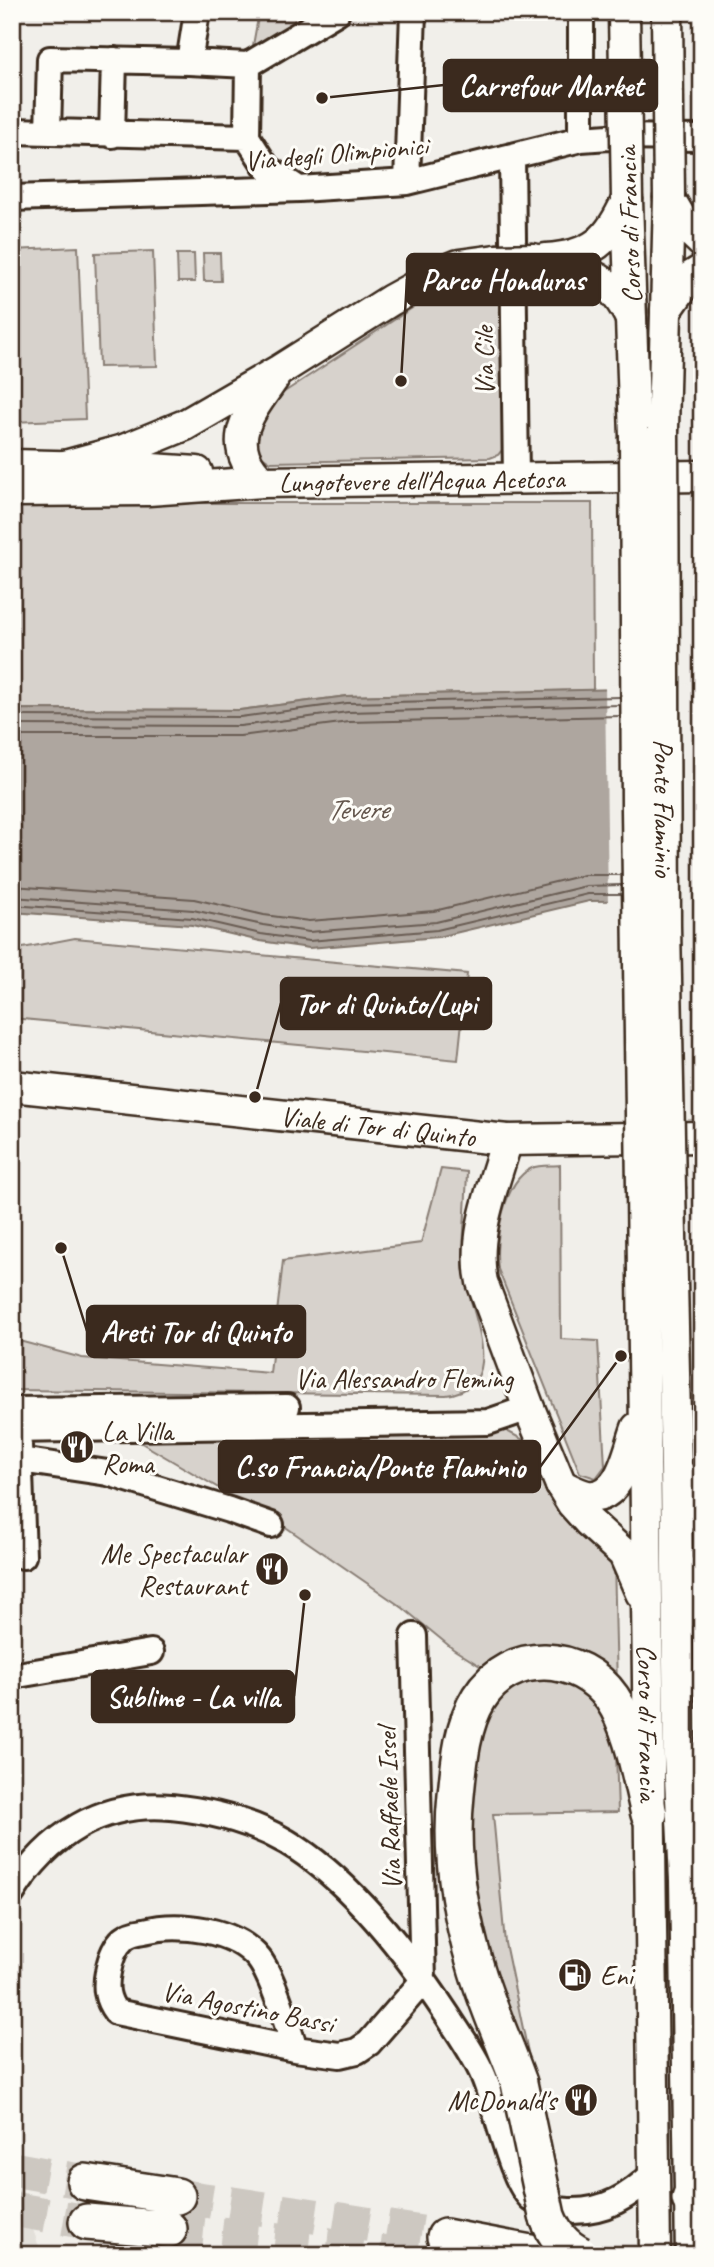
<svg xmlns="http://www.w3.org/2000/svg" width="714" height="2267" viewBox="0 0 714 2267" font-family="Caveat,sans-serif">
<style>
.built{fill:#e3e0da}
.green{fill:#d7d2cc;stroke:#897e75;stroke-width:2}
.water{fill:#aea69f;stroke:#80746b;stroke-width:2}
.pier{fill:#f1efea}
.lines{fill:none;stroke-linecap:round;stroke-linejoin:round}
.shore{stroke:#695c52;stroke-width:2}
.highway-tunnel{stroke:#cdc8c1;stroke-width:35;stroke-dasharray:35 18;stroke-linecap:butt}
.minor-casing{stroke:#3b2a1e;stroke-width:30}
.major-casing{stroke:#3b2a1e;stroke-width:35}
.highway-casing{stroke:#3b2a1e;stroke-width:40}
.minor{stroke:#fdfcf7;stroke-width:24}
.major{stroke:#fdfcf7;stroke-width:30}
.highway{stroke:#fdfcf7;stroke-width:35}
.major-bridge-casing{stroke:#3b2a1e;stroke-width:35;stroke-linecap:butt}
.highway-bridge-casing{stroke:#3b2a1e;stroke-width:40;stroke-linecap:butt}
.major-bridge{stroke:#fdfcf7;stroke-width:30}
.highway-bridge{stroke:#fdfcf7;stroke-width:35}
.labels{text-anchor:middle;dominant-baseline:central;stroke-width:6;stroke-linejoin:round;paint-order:stroke}
.street-label{font-size:28px;fill:#3b2a1e;stroke:#fdfcf7}
.poi-label{font-size:28px;fill:#3b2a1e;stroke:#fdfcf7;text-anchor:start}
.water-label{font-size:30px;font-style:italic;fill:#63554b;stroke:#fdfcf7}
.leader{fill:none;stroke:#3b2a1e;stroke-width:2.5}
.callout-dot{fill:#3b2a1e;stroke:#fdfcf7;stroke-width:2.5}
.callout{fill:#3b2a1e;stroke:#3b2a1e;stroke-width:2.5}
.callout-label{font-size:30px;text-anchor:middle;font-weight:bold;fill:#fff}
</style>
<rect width="100%" height="100%" fill="#f1efea"/>
<filter id="ink" filterUnits="userSpaceOnUse"><feTurbulence type="fractalNoise" baseFrequency=".0143" numOctaves="2"/><feDisplacementMap in="SourceGraphic" scale="14" xChannelSelector="R" yChannelSelector="G"/><feConvolveMatrix kernelMatrix="1 2 1 2 8 2 1 2 1" color-interpolation-filters="sRGB"/></filter>
<g filter="url(#ink)">
<path class="built" d="M19,2190L42,2255H12V2194Z"/>
<path class="green" d="M259,12H317L252,51Z
M78,247L85,419L12,422V250Z
M153,251L157,366L99,367L95,253Z
M203,253H220L221,281H204Z
M177,254H194L195,282H178Z
M501,276L503,449L498,455L490,458L271,462L262,456L253,445L263,406L435,293L479,278Z
M12,499L56,503H592L593,690L347,696L240,710L12,709Z
M75,938L467,974L458,1060L12,1018V950Z
M560,1165L561,1339L598,1341L605,1466L596,1478L580,1473L498,1269C494,1241 503,1181 532,1168C539,1165 551,1166 560,1165Z
M441,1169L467,1172C466,1203 463,1234 463,1265C465,1304 515,1386 446,1395L12,1390V1339L82,1358L270,1373L283,1261L421,1243Z
M503,1429L529,1443L614,1558L617,1688L488,1671L453,1649L403,1608L287,1528L133,1438Z
M525,1672L576,1675L615,1721L618,1812L493,1814L505,1943L529,2057L507,2021L472,1892L468,1792L485,1707Z"/>
<path class="water" d="M702,687V900L589,901L438,937L309,948L260,941L192,925L12,912V709L240,710L347,696Z"/>
<path class="pier" d="M702,684V904L608,905L605,686Z"/>
<g class="lines">
<path class="shore" d="M12,716L240,717L347,703L620,697
M12,725L240,726L348,712L620,705
M12,736H240L349,722L620,716
M12,886L194,899L264,915L309,921L434,911L584,875H621
M12,897L193,910L263,925L309,932L436,922L586,886L621,885
M12,905L192,918L261,934L309,941L437,930L588,894H621"/>
<path class="highway-tunnel" d="M12,2169L85,2182
M177,2196L341,2220L445,2237
M12,2209L87,2222
M169,2229L330,2245L404,2255"/>
<g class="minor-casing">
<path id="minor" d="M581,12V139
M189,62L197,12
M248,65L337,12
M12,131L247,137
M48,132L50,59L189,62L248,65L247,137L267,168L299,189
M112,135L114,60
M512,158L516,478
M407,182L413,12
M12,198L299,189L407,182L581,139L609,137L702,138
M12,1410L287,1407
M12,1430L488,1422L529,1408
M19,1445L23,1556
M20,1460L108,1473L229,1510L271,1525
M414,1636L423,1981
M12,1676L151,1652
M12,1893C48,1835 101,1801 171,1807C211,1811 251,1821 287,1842C351,1880 407,1954 448,2016C460,2035 474,2054 483,2075C496,2104 511,2181 531,2198C541,2207 556,2211 570,2211C605,2212 630,2196 654,2173
M295,2049C287,2025 273,1977 259,1959C235,1929 179,1922 144,1931C137,1932 129,1934 124,1938C115,1946 110,1960 108,1972C105,1987 106,1999 116,2012L295,2049L340,2055L357,2051L369,2043L423,1981"/>
</g>
<g class="major-casing">
<g id="major">
<path d="M669,198L686,227L702,242"/>
<path d="M627,200L635,437"/>
<path d="M533,259C580,272 608,269 631,319"/>
<path d="M546,259C592,256 609,241 627,200"/>
<path d="M666,311L689,278L702,270"/>
<path d="M663,428L669,198"/>
<path d="M12,465L137,468L197,472"/>
<path d="M65,466L124,450L185,425L280,370L391,300L442,272L459,265L496,260"/>
<path d="M263,482C223,444 247,416 273,379"/>
<path id="s1" d="M12,491L148,490L263,482L702,476"/>
<path id="s2" d="M12,1086L507,1140L702,1137"/>
<path d="M507,1140C494,1185 472,1235 482,1282L529,1408L561,1485L572,1503L589,1522L624,1554L641,1593"/>
<path id="s3" d="M642,1189L655,2255"/>
<path d="M670,1189L676,1465L679,1757L685,1880L691,2255"/>
<path d="M680,1474L695,1507L702,1517"/>
<path d="M561,1485C569,1489 578,1494 587,1496C621,1501 628,1452 637,1428"/>
<path d="M685,1613L694,1584L702,1570"/>
</g>
</g>
<g class="highway-casing">
<path id="highway" d="M519,2083C505,2043 486,2004 475,1964C459,1910 450,1851 456,1795C459,1764 462,1725 479,1698C510,1648 580,1652 612,1698C633,1729 640,1778 649,1814
M85,2182L177,2196
M690,2199L702,2170
M87,2222L169,2229
M445,2237L541,2255"/>
</g>
<use href="#minor" class="minor"/>
<use href="#major" class="major"/>
<use href="#highway" class="highway"/>
<g class="major-bridge-casing">
<g id="major-bridge">
<path d="M624,12L627,200"/>
<path d="M667,12L669,198"/>
<path d="M496,260L533,259"/>
<path id="s4" d="M663,428L665,926L670,1189"/>
<path d="M635,437L637,809L642,1189"/>
</g>
</g>
<g class="highway-bridge-casing">
<path id="highway-bridge" d="M519,2083L547,2216C554,2234 563,2246 581,2255"/>
</g>
<use href="#major-bridge" class="major-bridge"/>
<use href="#highway-bridge" class="highway-bridge"/>
</g>
</g>
<defs>
<g id="restaurant-disc" transform="scale(1.75)"><circle r="9.5" fill="#3b2a1e" stroke="#fdfcf7"/><path d="M-5-6h1v4h1v-4h1v4h1v-4h1v5L-1.5 .5V6h-2V.5L-5-1ZM5-6V6H3V1.5H1.5Q1.5-4 5-6Z" fill="#fff"/></g>
<g id="fuel-disc" transform="scale(1.75)"><circle r="9.5" fill="#3b2a1e" stroke="#fdfcf7"/><path d="M-5.5-6h7V0h2V4h1.3V-2.5L3-4.5l.8-.8L6-3V5H2.5V1h-1V6h-7ZM-4.2-4.7v3.2H.2V-4.7Z" fill="#fff"/></g>
</defs>
<g fill-rule="evenodd">
<use href="#restaurant-disc" x="77" y="1447"/>
<use href="#restaurant-disc" x="272" y="1569"/>
<use href="#fuel-disc" x="575" y="1975"/>
<use href="#restaurant-disc" x="581" y="2100"/>
</g>
<g class="labels">
<g class="street-label">
<text transform="translate(336 153) rotate(-5)">Via degli Olimpionici</text>
<text transform="translate(629 225) rotate(-92)">Corso di Francia</text>
<text transform="translate(484 361) rotate(-91)">Via Cile</text>
<text stroke="none"><textPath href="#s1" startOffset="410">Lungotevere dell'Acqua Acetosa</textPath></text>
<text stroke="none"><textPath href="#s4" startOffset="380">Ponte Flaminio</textPath></text>
<text stroke="none"><textPath href="#s2" startOffset="368">Viale di Tor di Quinto</textPath></text>
<text x="404" y="1378">Via Alessandro Fleming</text>
<text stroke="none"><textPath href="#s3" startOffset="534">Corso di Francia</textPath></text>
<text transform="translate(389 1809) rotate(-92)">Via Raffaele Issel</text>
<text transform="translate(248 2007) rotate(11)">Via Agostino Bassi</text>
</g>
<g class="poi-label">
<text x="102" y="1431">La Villa<tspan x="102" dy="32">Roma</tspan></text>
<text x="247" y="1553" text-anchor="end">Me Spectacular<tspan x="247" dy="32">Restaurant</tspan></text>
<text x="600" y="1975">Eni</text>
<text x="556" y="2100" text-anchor="end">McDonald's</text>
</g>
<g class="water-label">
<text transform="translate(357 809) rotate(-1)">Tevere</text>
</g>
</g>
<path class="leader" d="M322 98L444 85M401 381L407 279M255 1097L281 1003M61 1248L87 1331M621 1356L540 1467M305 1595L294 1696"/>
<g class="callout-dot">
<circle cx="322" cy="98" r="7"/>
<circle cx="401" cy="381" r="7"/>
<circle cx="255" cy="1097" r="7"/>
<circle cx="61" cy="1248" r="7"/>
<circle cx="621" cy="1356" r="7"/>
<circle cx="305" cy="1595" r="7"/>
</g>
<g class="callout">
<rect x="444" y="60" width="213" height="51" rx="7"/>
<rect x="407" y="254" width="193" height="51" rx="7"/>
<rect x="281" y="978" width="210" height="51" rx="7"/>
<rect x="87" y="1306" width="218" height="51" rx="7"/>
<rect x="219" y="1441" width="321" height="51" rx="7"/>
<rect x="92" y="1671" width="202" height="51" rx="7"/>
</g>
<g class="callout-label">
<text x="551" y="96">Carrefour Market</text>
<text x="503" y="290">Parco Honduras</text>
<text x="386" y="1014">Tor di Quinto/Lupi</text>
<text x="196" y="1342">Areti Tor di Quinto</text>
<text x="380" y="1477">C.so Francia/Ponte Flaminio</text>
<text x="193" y="1707">Sublime - La villa</text>
</g>
<rect width="714" height="2267" fill="none" stroke="#fdfcf7" stroke-width="42"/>
<rect x="21" y="21" width="672" height="2225" fill="none" stroke="#3b2a1e" stroke-width="2.5" filter="url(#ink)"/>
</svg>
